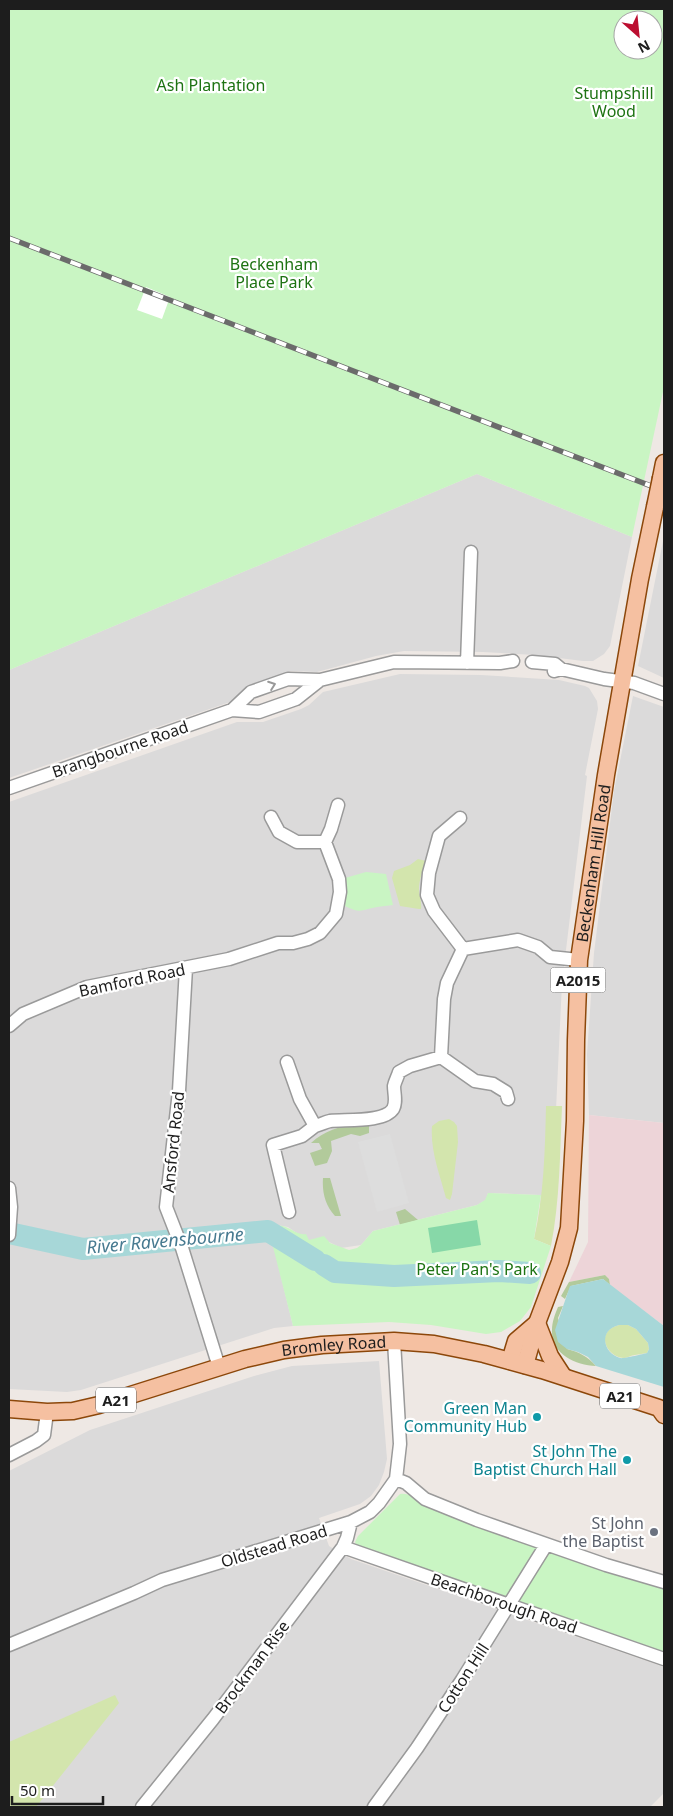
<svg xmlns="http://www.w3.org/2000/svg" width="673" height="1816" viewBox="0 0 673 1816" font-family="'Noto Sans',sans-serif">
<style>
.residential{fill:#dbdada}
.commercial{fill:#edd4d8}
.grass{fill:#d3e5ad}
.forest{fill:#b2ca9b}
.park{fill:#c9f5c3;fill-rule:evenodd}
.pitch{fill:#87d8a8}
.parking{fill:#ddd}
.water{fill:#a7d7d8;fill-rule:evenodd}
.pier{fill:#fff}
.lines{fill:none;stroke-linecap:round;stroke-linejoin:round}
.river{stroke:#a7d7d8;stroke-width:22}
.minor-casing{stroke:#9a9a9a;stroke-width:15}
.major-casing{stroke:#8c470a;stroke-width:19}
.minor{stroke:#fff;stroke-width:12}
.major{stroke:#f5c0a1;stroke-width:16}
.rail-casing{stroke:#6b6b6b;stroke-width:5.5}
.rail{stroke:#fff;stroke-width:4;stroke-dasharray:11;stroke-linecap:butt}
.major-bridge-casing{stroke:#8c470a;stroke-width:19;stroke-linecap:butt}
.major-bridge{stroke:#f5c0a1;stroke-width:16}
.oneway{stroke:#999}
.culture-dot{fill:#0f9aa8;stroke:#fff;stroke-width:2}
.worship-dot{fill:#6b7280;stroke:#fff;stroke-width:2}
.labels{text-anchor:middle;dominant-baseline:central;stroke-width:4.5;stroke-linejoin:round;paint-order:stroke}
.shield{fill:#fff;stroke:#616161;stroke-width:1}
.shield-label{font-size:15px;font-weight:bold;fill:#1d1d1d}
.park-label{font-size:16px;fill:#1e7313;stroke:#fff}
.street-label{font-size:16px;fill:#1d1d1d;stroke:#fff}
.culture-label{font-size:16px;fill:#0d838f;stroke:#fff;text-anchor:end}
.worship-label{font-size:16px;fill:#5b616d;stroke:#fff;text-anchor:end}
.water-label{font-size:18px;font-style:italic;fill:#477a90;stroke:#fff}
</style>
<rect width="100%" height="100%" fill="#eee8e4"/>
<path class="residential" d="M477,474L632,537L610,646L604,654L593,661H583L535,655L483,652L404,651L376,656L317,672L291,671L251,685L234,700L230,702L9,778V670Z
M664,536V678L638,666Z
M400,674L481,675L559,680L585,686L589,688L597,701L598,709L585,775L587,776L562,983L553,1173L534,1239L539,1219L541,1195L488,1193L486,1200L477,1205L373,1231L361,1245L341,1248L327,1241H308L288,1227L277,1225L269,1227L293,1326L274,1328L81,1390L67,1392L9,1389V802L237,722H263L301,709L309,705L323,692Z
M633,696L664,707V1123L589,1115L587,1054L594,953L614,791Z
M379,1361L387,1459L384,1472L379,1485L371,1496L360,1504L319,1518L329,1546L351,1559L664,1667V1793L650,1807H9V1471L90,1430L254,1376L292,1366Z"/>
<path class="commercial" d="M589,1115L664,1123V1326L610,1285L609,1279L605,1275L569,1282L588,1242Z"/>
<path class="grass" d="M418,859L426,861C423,870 419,880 419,889C419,896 422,902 421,909H419L400,906L392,878L394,871L410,865Z
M546,1106H562C560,1152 560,1200 551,1246L534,1239C544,1195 545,1150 546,1106Z
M449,1119L454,1122L457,1126L458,1142L452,1194L450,1200L446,1198C440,1175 430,1150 432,1126L439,1121Z
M619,1325H628L636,1329L648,1343L649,1349L647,1353C643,1354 639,1354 635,1355C631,1355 628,1358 624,1358C608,1358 593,1332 619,1325Z
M115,1695L119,1703L36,1807H9V1742Z"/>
<path class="forest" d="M357,1124L369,1126V1133L360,1136L351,1134L331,1141L332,1151L327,1163L315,1166L310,1153L322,1149L319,1143H311C324,1131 340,1126 357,1124Z
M323,1178H330L341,1216H335C325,1205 322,1192 323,1178Z
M405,1209L418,1220L400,1225L396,1212Z
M605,1275L609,1279L610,1285L603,1279L571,1286L565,1299L561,1296L569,1282Z
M563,1306L558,1318L567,1349C579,1352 587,1356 596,1366C575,1365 551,1354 552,1330C552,1322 555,1314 558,1307Z"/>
<path class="park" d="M9,9H664V387L632,537L477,474L9,670ZM623,20H653V50H623Z
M366,872L386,874L393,905C388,906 382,906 377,907C360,910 362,914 345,906L346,894L345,878Z
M488,1193L541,1195L534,1239L551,1246L531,1307L520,1321L501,1332L486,1334L431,1325L389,1322L293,1326L268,1227C289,1221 293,1236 306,1234L309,1240L324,1236L330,1243L349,1250L357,1248L361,1245L373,1231L477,1205L485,1200Z
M400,1494C409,1493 413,1497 419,1502L526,1543L664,1586V1654L357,1547L355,1542L358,1536Z"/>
<path class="pitch" d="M477,1220L481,1245L432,1253L428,1228Z"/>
<path class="parking" d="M390,1134L409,1203L377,1212L358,1142Z"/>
<path class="water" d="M603,1279L664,1326V1387L596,1366L588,1357L578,1352L567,1349L558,1342L555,1330L570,1286ZM619,1325H628L636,1329L648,1343L649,1349L647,1353C643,1354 623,1359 620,1358C603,1353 598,1330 619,1325Z"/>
<path class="pier" d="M146,287L170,297L162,319L137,310Z"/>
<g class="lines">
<path class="river" d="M9,1233L83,1249L268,1231L315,1260
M324,1265L335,1272L394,1276L499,1271L530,1273"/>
<g class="minor-casing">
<path id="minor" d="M532,662L555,664L561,669
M467,663L471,552
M554,671L561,669L604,679L634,683L664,694
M232,710L251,692L288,679L320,680L394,662L500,663L513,661
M9,788L232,710L259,712L296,699L320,680
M271,817L279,832L297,842H325
M460,818L439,836L429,873L427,895L434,911L463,949
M463,949L518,940L538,947L550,957L579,960
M186,968L179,1091L166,1207L182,1248L219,1367
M9,1026L23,1014L87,987L229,959L278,943H293L308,939L320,933L336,914L340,892L339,879L325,842L331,829L338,805
M441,1057L475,1081L493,1084L506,1092L508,1099
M287,1062L300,1099L315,1126C320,1125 325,1122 330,1121C344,1119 384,1123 393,1109C397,1102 394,1094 394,1086C395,1081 398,1076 399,1072L410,1066L441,1057L444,999L447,983L463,949
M9,1188L11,1207L9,1235
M289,1212L273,1145L302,1136L315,1126
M9,1455L36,1441L44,1435L47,1412
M396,1479L406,1483L425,1499L477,1520L606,1565L664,1582
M343,1547L664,1659
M9,1645L134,1593L162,1580L351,1522L370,1512L379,1503L396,1479L400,1444L394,1341
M142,1807L213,1719L343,1547L347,1538L351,1522
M374,1807L417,1748L462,1680L546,1545"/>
</g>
<g class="major-casing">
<g id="major">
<path d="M661,478L664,463"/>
<path d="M537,1323L550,1356L563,1376"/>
<path d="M510,1361L516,1341L537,1323"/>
<path id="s1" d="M525,1365L537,1323L560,1262L569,1228L575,1121L576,1040L579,960L606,775L640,579L655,507"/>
<path id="s2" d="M9,1409L47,1412L73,1411L99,1405L245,1359L284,1350L322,1345L394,1341L434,1344L484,1354L542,1370L659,1408L664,1415"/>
</g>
</g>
<use href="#minor" class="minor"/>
<use href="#major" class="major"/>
<g class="rail-casing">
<path id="rail" d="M9,238L664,491"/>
</g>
<use href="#rail" class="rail"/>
<g class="major-bridge-casing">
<path id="major-bridge" d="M655,507L661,478"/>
</g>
<use href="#major-bridge" class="major-bridge"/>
</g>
<defs><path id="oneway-chevron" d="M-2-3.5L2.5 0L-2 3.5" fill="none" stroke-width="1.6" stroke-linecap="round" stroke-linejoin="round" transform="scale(1.25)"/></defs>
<use class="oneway" href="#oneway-chevron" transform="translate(272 685) rotate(-20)"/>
<g class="culture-dot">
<circle cx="537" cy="1417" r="5"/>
<circle cx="627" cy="1460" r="5"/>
</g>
<circle class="worship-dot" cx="654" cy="1532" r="5"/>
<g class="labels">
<g class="shield">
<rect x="550.5" y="967.5" width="55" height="25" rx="4"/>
<rect x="600" y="1383.5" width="40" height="25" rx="4"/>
<rect x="96" y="1387.5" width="40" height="25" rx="4"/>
</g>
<g class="shield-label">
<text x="578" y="980">A2015</text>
<text x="620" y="1396">A21</text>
<text x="116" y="1400">A21</text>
</g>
<g class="park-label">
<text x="211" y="85">Ash Plantation</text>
<text x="614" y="93">Stumpshill<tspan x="614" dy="18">Wood</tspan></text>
<text x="274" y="264">Beckenham<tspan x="274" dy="18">Place Park</tspan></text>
<text x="477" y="1269">Peter Pan's Park</text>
</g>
<g class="street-label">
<text transform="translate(120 749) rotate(-19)">Brangbourne Road</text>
<text stroke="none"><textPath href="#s1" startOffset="510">Beckenham Hill Road</textPath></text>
<text transform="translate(132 980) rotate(-12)">Bamford Road</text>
<text transform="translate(173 1142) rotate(-84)">Ansford Road</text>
<text stroke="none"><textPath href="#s2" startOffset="334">Bromley Road</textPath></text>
<text transform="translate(274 1546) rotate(-17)">Oldstead Road</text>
<text transform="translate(504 1603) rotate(19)">Beachborough Road</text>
<text transform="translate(252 1667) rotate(-53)">Brockman Rise</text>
<text transform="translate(463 1678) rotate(-57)">Cotton Hill</text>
</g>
<g class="culture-label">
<text x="527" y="1408">Green Man<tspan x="527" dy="18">Community Hub</tspan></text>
<text x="617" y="1451">St John The<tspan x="617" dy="18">Baptist Church Hall</tspan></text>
</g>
<g class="worship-label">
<text x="644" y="1523">St John<tspan x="644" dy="18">the Baptist</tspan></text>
</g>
<g class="water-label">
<text transform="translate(165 1240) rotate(-5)">River Ravensbourne</text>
</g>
</g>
<rect width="673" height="1816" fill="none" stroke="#1d1d1d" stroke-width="20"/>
<g transform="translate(638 35) rotate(153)"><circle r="24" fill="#ffffff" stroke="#a5a5a5"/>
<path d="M0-4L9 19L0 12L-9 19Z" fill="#bc0e30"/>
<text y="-8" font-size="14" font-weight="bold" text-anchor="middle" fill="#1d1d1d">N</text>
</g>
<path d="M12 1796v8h91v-8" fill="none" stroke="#1d1d1d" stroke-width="2.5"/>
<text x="20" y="1796" font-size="15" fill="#1d1d1d" stroke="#ffffff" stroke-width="4" paint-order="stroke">50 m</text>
</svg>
